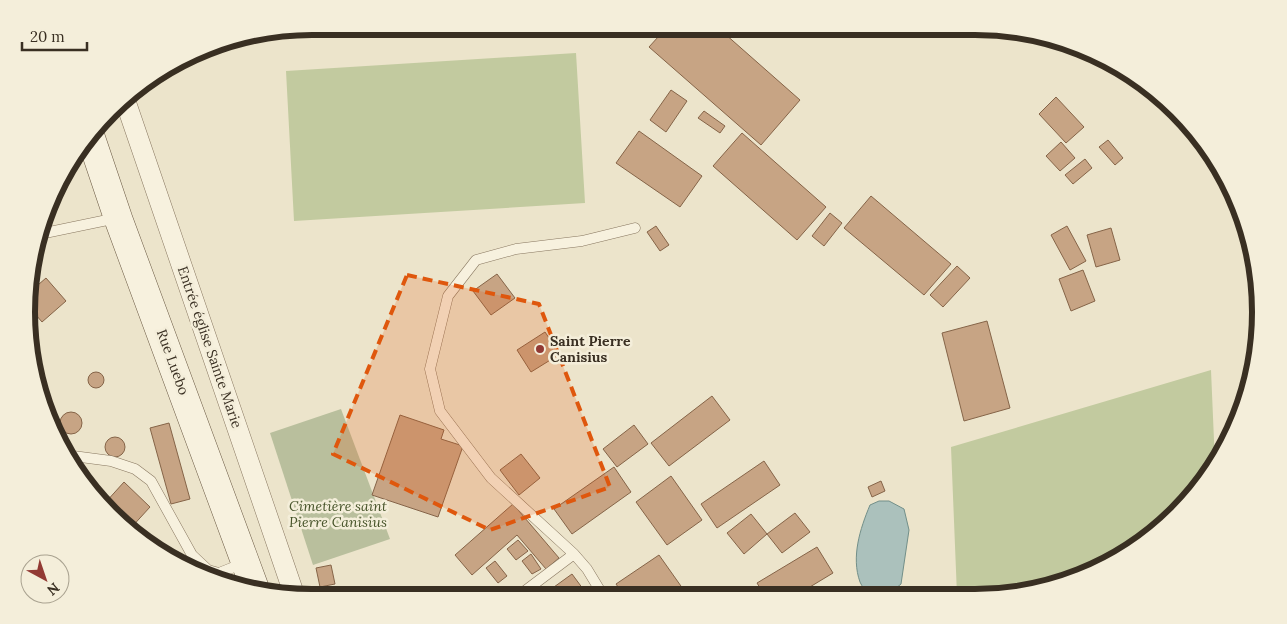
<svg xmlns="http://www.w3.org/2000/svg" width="1287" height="624" viewBox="0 0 1287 624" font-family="Lora,serif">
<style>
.green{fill:#c2ca9f}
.cemetery{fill:#b9bf9d}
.water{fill:#abc1bc;stroke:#728f89}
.building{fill:#c7a484;stroke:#856448}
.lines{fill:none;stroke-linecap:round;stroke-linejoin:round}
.lane-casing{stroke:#887760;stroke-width:11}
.street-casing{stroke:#887760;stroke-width:21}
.secondary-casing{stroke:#6a5943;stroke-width:29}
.lane{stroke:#f7f1de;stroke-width:10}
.street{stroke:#f7f1de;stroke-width:20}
.secondary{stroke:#f7f1de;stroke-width:28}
.marked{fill:#df570d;fill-opacity:0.2;stroke:#df570d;stroke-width:4;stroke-dasharray:10 6;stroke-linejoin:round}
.poi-dot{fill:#923a34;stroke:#f4eeda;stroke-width:2}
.labels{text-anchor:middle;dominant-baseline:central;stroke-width:5;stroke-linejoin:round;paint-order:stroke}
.poi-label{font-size:14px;font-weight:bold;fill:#392f22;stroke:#f4eeda;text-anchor:start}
.street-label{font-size:14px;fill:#392f22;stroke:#f4eeda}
.park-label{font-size:14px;font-style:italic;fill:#47542a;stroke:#f4eeda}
.rim{fill:none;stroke:#392f22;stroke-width:6}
</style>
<rect width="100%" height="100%" fill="#ece4cb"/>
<path class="green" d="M576,53L585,203L294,221L286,71Z
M1211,370L1215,464L1202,486L1149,539L1085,576L1013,595H957L951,447Z"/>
<path class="cemetery" d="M341,409L390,539L313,565L270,433Z"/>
<path class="water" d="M879,501H889L904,509L909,530L901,584C891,593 882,596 869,594C866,591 862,587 860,582C851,557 860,529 870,505Z"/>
<path class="building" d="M668,26H716L800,100L761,145L649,47Z
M920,26H937L929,35Z
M671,90L687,101L666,132L650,120Z
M1056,97L1084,127L1066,143L1039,114Z
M704,111L725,126L720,133L698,118Z
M639,131L702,176L680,207L616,163Z
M742,133L826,207L797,240L713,166Z
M1108,140L1123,158L1115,165L1099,147Z
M1061,142L1075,158L1060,171L1046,156Z
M1085,159L1092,168L1073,184L1065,175Z
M871,196L951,264L924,295L844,228Z
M830,213L842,223L824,246L812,236Z
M656,226L669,245L660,251L647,232Z
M1067,226L1086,261L1070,270L1051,235Z
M1111,228L1120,260L1096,267L1087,235Z
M957,266L970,278L943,307L930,295Z
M1083,270L1095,301L1071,311L1059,279Z
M497,274L515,298L491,315L473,291Z
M46,278L66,301L42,322L30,308L31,291Z
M987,321L1010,408L964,421L942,333Z
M545,332L560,354L531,372L517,350Z
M88 380a8 8 0 1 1 16 0a8 8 0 1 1-16 0Z
M712,396L730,420L669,466L651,443Z
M60 423a11 11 0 1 1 22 0a11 11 0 1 1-22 0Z
M400,415L444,430L441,439L463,446L438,517L372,495Z
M169,423L190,499L171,504L150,428Z
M634,425L648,444L617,467L603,449Z
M105 447a10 10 0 1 1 20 0a10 10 0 1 1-20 0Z
M521,454L540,478L519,495L500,470Z
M764,461L780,485L717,528L701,504Z
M614,467L631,492L572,534L554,509Z
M671,476L702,520L667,545L636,502Z
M881,481L885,491L872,497L868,487Z
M124,482L150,507L129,530L118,520L105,503Z
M513,504L559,558L546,569L517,535L472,575L455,555Z
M795,513L810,532L782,553L767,534Z
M751,514L767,534L744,554L727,533Z
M518,540L528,551L516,560L507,549Z
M817,547L833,573L795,596H765L757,583Z
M531,554L541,569L532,574L522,561Z
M659,555L688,596L625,597L616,584Z
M495,561L507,576L498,583L486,568Z
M331,565L335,584L320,587L316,568Z
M572,574L589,597H554L558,594L554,587Z"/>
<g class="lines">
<g class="lane-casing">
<path id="lane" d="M40,234L117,218
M70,457L73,456L111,461L135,469L151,481L192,555L208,570L219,573L244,563
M574,554L491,478L440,411L430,369L448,296L476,260L516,249L582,241L635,228
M517,597L574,554L587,569L604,597"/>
</g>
<g class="street-casing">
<path id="street" d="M125,100L294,594"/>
</g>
<g class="secondary-casing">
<path id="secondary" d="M91,138L118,218L254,586"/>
</g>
<use href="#lane" class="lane"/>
<use href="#street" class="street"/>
<use href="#secondary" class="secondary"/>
</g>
<path class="marked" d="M407,275L539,304L610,487L490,530L333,454Z"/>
<circle class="poi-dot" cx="540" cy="349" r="5"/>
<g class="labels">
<g class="poi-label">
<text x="550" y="341">Saint Pierre<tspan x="550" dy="16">Canisius</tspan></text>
</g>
<g class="street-label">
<text transform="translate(210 347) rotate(71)">Entrée église Sainte Marie</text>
<text transform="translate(173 362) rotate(70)">Rue Luebo</text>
</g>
<g class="park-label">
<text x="338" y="506">Cimetière saint<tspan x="338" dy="16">Pierre Canisius</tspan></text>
</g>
</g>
<path d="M0 0H1287V624H0ZM312 35H975A277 277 0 0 1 1252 312V312A277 277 0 0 1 975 589H312A277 277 0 0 1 35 312V312A277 277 0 0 1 312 35Z" fill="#f4eeda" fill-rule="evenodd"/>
<path class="rim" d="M312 35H975A277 277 0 0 1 1252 312V312A277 277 0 0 1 975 589H312A277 277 0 0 1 35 312V312A277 277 0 0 1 312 35Z"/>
<g transform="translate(45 579) rotate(140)"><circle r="24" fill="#f4eeda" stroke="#a9a290"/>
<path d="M0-4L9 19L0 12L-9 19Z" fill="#923a34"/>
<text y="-8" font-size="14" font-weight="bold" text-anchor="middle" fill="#392f22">N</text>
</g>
<path d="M22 42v8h65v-8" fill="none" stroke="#392f22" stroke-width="2.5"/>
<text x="30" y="42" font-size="15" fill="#392f22" stroke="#f4eeda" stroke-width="4" paint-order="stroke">20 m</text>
</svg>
